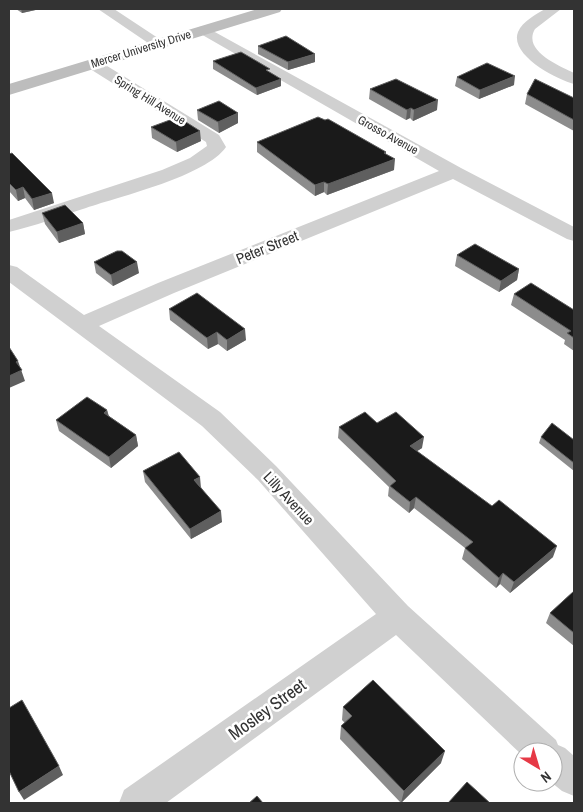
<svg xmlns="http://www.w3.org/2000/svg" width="583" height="812" viewBox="0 0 583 812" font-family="'Archivo Narrow',sans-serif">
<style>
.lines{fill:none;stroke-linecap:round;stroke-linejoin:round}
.minor{fill:#d0d0d0;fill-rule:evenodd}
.secondary{fill:#bdbdbd;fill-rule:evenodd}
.wall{fill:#8c8c8c}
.shaded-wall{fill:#5f5f5f}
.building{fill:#1a1a1a;stroke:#5f5f5f}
.labels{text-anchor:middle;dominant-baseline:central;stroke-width:5;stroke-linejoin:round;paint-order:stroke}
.far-street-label{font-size:12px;fill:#333;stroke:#fff}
.street-label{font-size:15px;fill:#333;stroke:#fff}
.near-street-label{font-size:18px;fill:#333;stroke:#fff}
</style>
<rect width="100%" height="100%" fill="#fff"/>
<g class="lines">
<path class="minor" d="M98,9H114L167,44L164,47H154Z
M545,9H561L535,29C522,51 560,66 574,73V84C557,80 509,55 518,32C523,21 535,15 545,9Z
M204,26L461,168L574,227V241L567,239L453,179L174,293L99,326L220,412L276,466L408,606L556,740L558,745L565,748L574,756V796L562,791L551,782H553V752H523V756L396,635L166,803H119L124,790L376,614L258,480L202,426L9,282V265L17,267L84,315L158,283L439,171L199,33L197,30L199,27Z
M93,59L99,61L219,135L226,147C206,176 121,196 86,208C61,216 35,226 9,232V220L162,170L190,158L207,146L206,142L87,67L85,64L87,61Z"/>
<path class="secondary" d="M258,9H282L280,12L9,95V84Z"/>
</g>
<path class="wall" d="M16,9H40L22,13Z
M258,46L315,62L288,70L258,54Z
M213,61L281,79V86L257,95L213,69Z
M457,77L514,85L479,99L455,86Z
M370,89L437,110L413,121L410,118L406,120L369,99Z
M527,94L574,98V131L525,104Z
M197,110L238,123L219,133L198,120Z
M151,127L201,141L177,152L152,138Z
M257,142L386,152V154L394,170L327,195L324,192L315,196L257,152Z
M9,154L54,203L34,210L25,198L18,201L9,191Z
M42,213L83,223L85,234L59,243L45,224Z
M457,255L519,269L517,280L499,292L455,266Z
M94,262L139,273L113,286L96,273Z
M514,294L574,310V351L564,344L565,340L511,305Z
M169,309L246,340L227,351L218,344L208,349L170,320Z
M107,410L109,416L136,435L138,446L111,468L59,431L56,420Z
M377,423L422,448L417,451L553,557L510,593L500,584L496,588L462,559L465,548L414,508L409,513L388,496L389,487L338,438L339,427Z
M541,437L574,440V471L539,443Z
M143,471L201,487L222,522L191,539L145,482Z
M574,591V646L546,623L550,613Z
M343,707L441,763L401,803L340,739L341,726L345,723L342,720Z"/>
<path class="shaded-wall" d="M21,9H40L22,13Z
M315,54V62L288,70V62Z
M515,76L514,85L479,99L480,90Z
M281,79V86L257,95L256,88Z
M438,100L437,110L413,121L414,110Z
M411,108L410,118L406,120L407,110Z
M238,113V123L219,133L218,122Z
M200,131L201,141L177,152L176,142Z
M386,152L385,163L395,159L394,170L327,195L328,184Z
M324,182V192L315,196V185Z
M23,187L25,198L18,201L16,190Z
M52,193L54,203L34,210L32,199Z
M83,223L85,234L59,243L57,232Z
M137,262L139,273L113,286L111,275Z
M519,269L517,280L499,292L501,281Z
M245,329L246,340L227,351V340Z
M217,332L218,344L208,349L207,338Z
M18,361L25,381L9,388V376L16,362Z
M107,410L110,422L104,413Z
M136,435L138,446L111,468L109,457Z
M424,437L422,448L408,457L410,446Z
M200,477L201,488L194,480Z
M416,497L414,508L409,513L410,502Z
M221,511L222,522L191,539L190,529Z
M557,546L553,557L510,593L514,582Z
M503,573L500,584L496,588L499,578Z
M445,751L441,763L401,803L404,791Z
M59,766L63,775L24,800L19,792Z"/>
<path class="building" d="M286,36L315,54L288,62L258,46Z
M241,52L270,69L266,70L281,79L256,88L213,61Z
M487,63L515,76L480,90L457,77Z
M396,79L438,100L414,110L411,108L407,110L370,89Z
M535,79L574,98V120L527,94Z
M219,101L238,113L218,122L197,110Z
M178,117L200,131L176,142L151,127Z
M318,117L325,120L328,119L386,152L384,153L395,159L328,184L324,182L315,185L257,142Z
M12,153L52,193L32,199L23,187L16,190L9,183V154Z
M65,205L83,223L57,232L42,213Z
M475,244L519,269L501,281L457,255Z
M117,251H122L137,262L111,275L94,262Z
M531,283L574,310V338L567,333L571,331L514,294Z
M197,293L245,329L227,340L217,332L207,338L169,309Z
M9,347L18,361L16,362L22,370L9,376Z
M87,397L107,410L104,413L136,435L109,457L56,420Z
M365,412L377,423L396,412L424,437L410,446L492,506L499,500L557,546L514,582L503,573L499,578L465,548L473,542L416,497L410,502L390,486L396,481L339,427Z
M552,423L574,440V463L541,437Z
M179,452L200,477L194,480L221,511L190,529L143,471Z
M574,591V633L550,613Z
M373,680L445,751L404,791L341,726L352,716L343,707Z
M22,700L59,766L19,792L9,771V708Z
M467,782L490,803H448Z
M257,796L263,803H249Z"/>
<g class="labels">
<g class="far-street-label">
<text transform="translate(141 49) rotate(-17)">Mercer University Drive</text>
<text transform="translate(150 100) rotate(32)">Spring Hill Avenue</text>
<text transform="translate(388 135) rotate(29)">Grosso Avenue</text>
</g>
<g class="street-label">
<text transform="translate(267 247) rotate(-22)">Peter Street</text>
<text transform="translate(289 498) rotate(47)">Lilly Avenue</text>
</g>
<g class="near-street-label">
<text transform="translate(267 709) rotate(-36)">Mosley Street</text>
</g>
</g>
<rect width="583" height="812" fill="none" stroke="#333333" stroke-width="20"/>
<g transform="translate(538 767) rotate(142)"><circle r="24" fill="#ffffff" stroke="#adadad"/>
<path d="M0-4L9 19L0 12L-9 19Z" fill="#e63946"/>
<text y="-8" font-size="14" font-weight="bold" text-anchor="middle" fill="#333333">N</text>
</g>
</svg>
